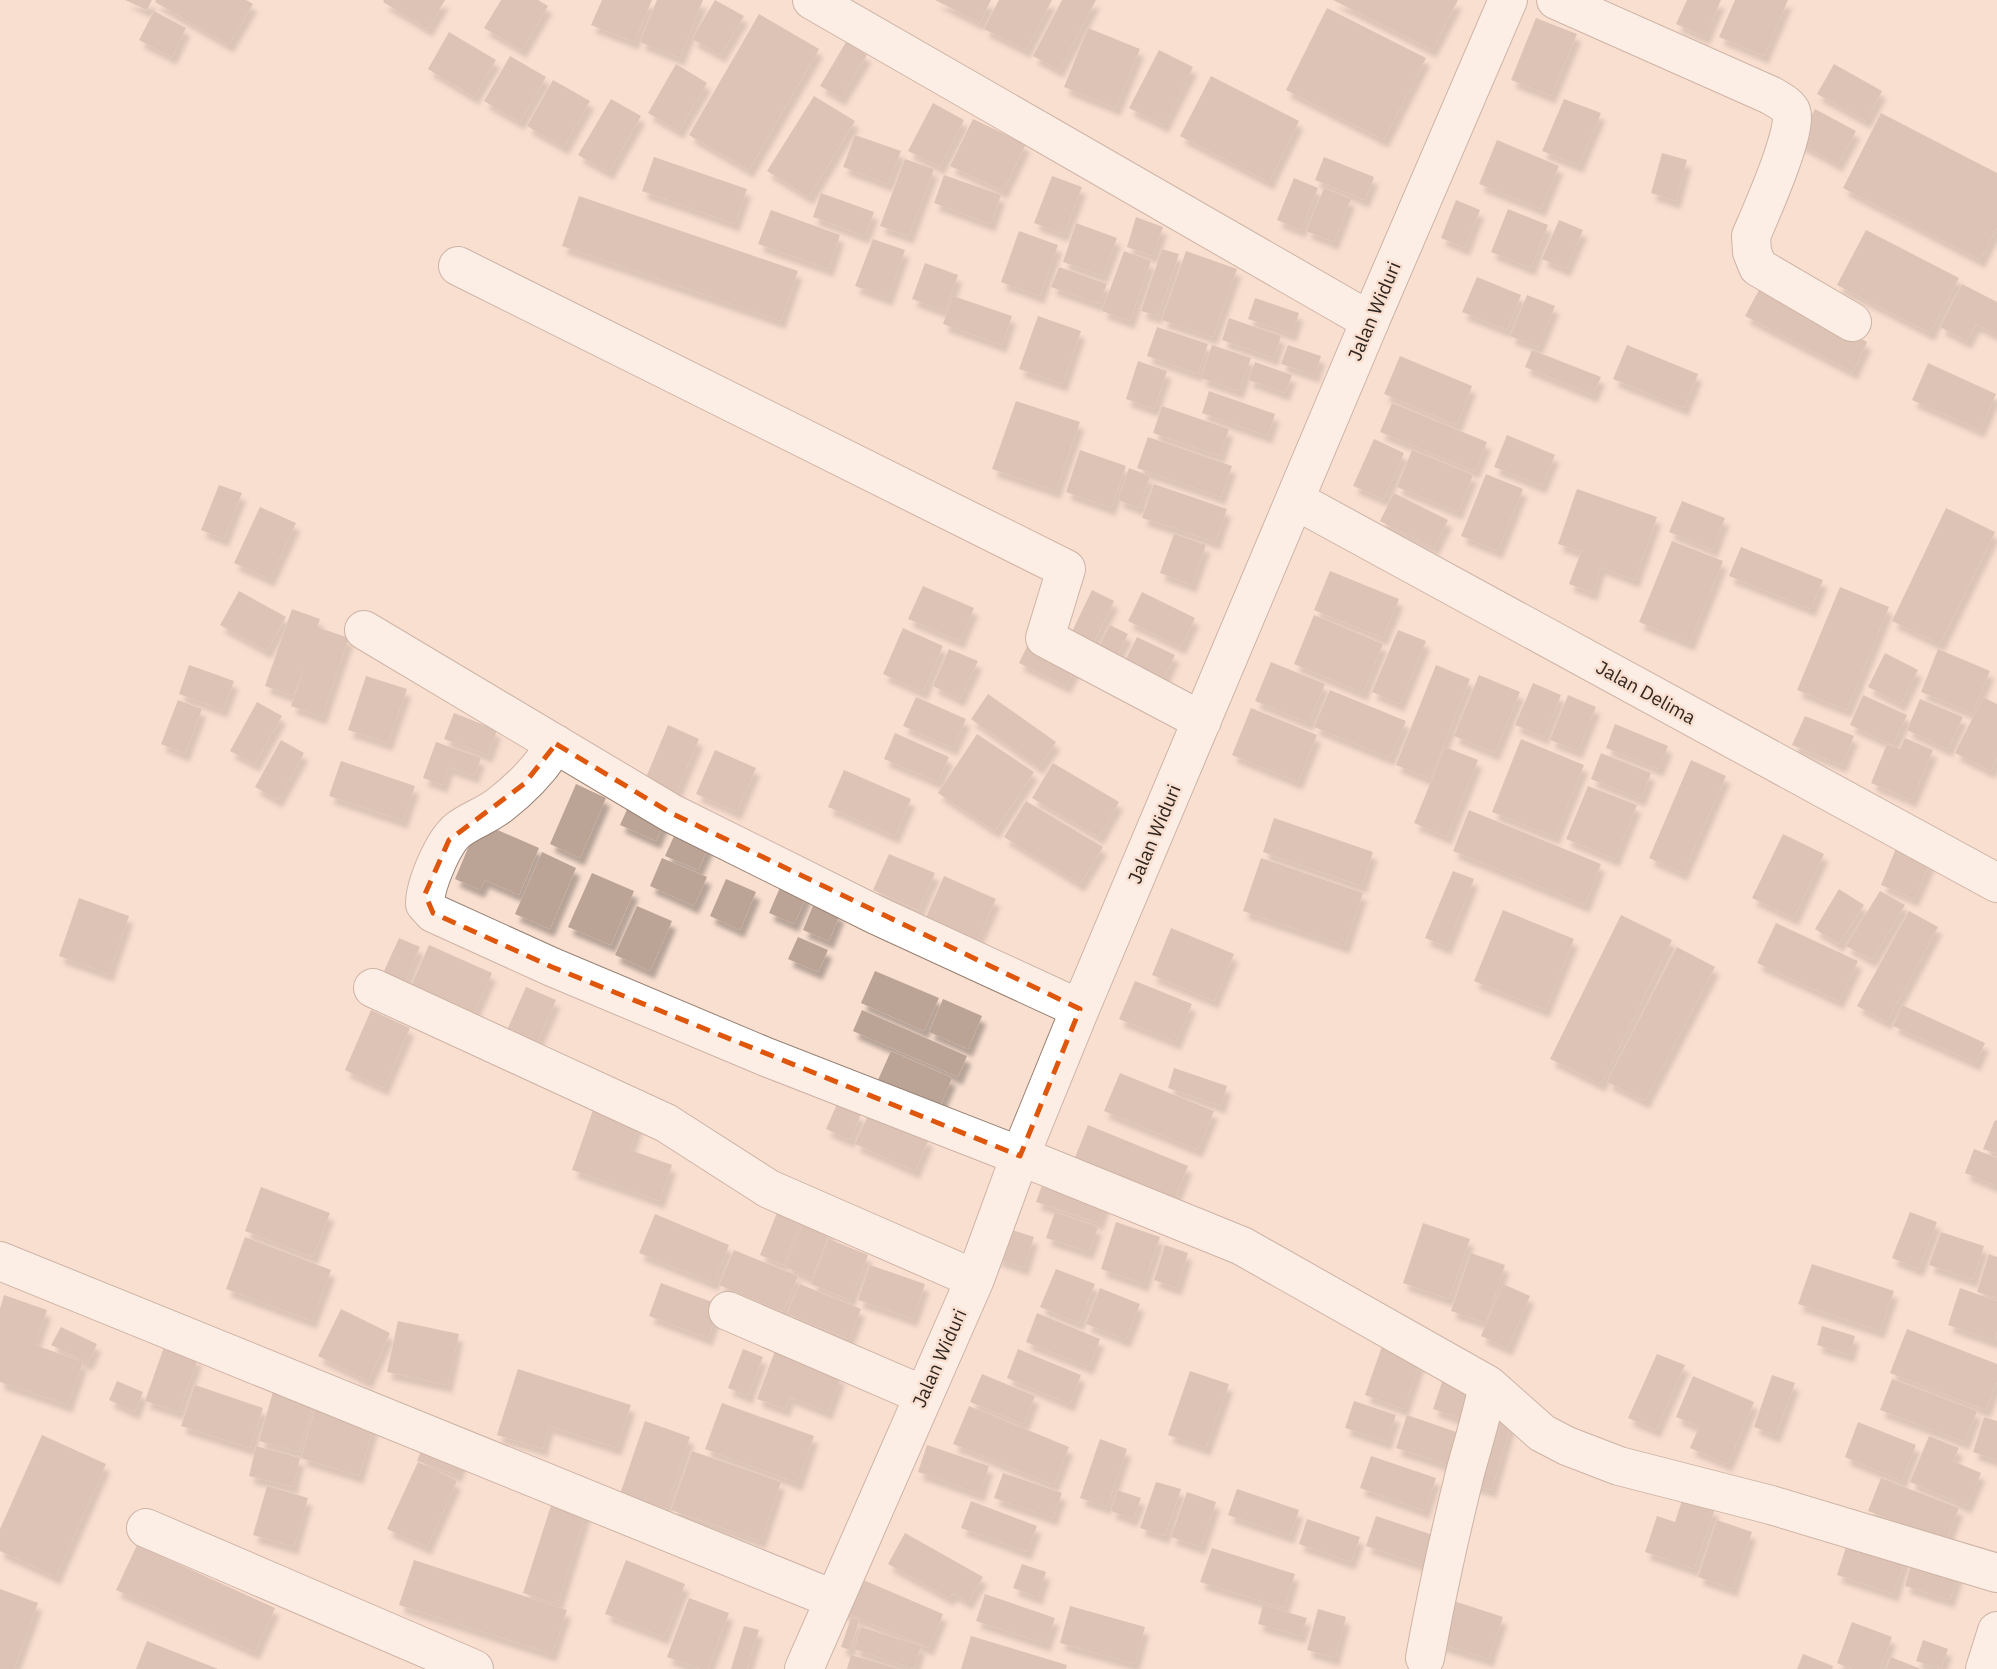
<svg xmlns="http://www.w3.org/2000/svg" width="1997" height="1669" viewBox="0 0 1997 1669" font-family="'IBM Plex Sans',sans-serif">
<style>
.building{fill:#bba395;filter:url(#shadow)}
.lines{fill:none;stroke-linecap:round;stroke-linejoin:round}
.street-casing{stroke:#978072;stroke-width:40}
.secondary-casing{stroke:#978072;stroke-width:40}
.street{stroke:#fff;stroke-width:38}
.secondary{stroke:#fff;stroke-width:38}
.marked{fill:none;stroke:#df560d;stroke-width:5;stroke-dasharray:14 9;stroke-linejoin:round}
.labels{text-anchor:middle;dominant-baseline:central;stroke-width:5;stroke-linejoin:round;paint-order:stroke}
.street-label{font-size:19px;fill:#302620;stroke:#f9dfd0}
</style>
<defs>
<filter id="shadow"><feDropShadow dx="4.5" dy="8" stdDeviation="2" flood-color="#0004"/></filter>
</defs>
<rect width="100%" height="100%" fill="#f9dfd0"/>
<path class="building" d="M125,0H152L147,10Z
M156,0H246L253,4L229,45L155,2Z
M384,0H445L428,29L383,2Z
M501,0H538L548,6L522,50L484,28Z
M602,0H652L634,42L591,25Z
M657,0H703L680,58L640,42Z
M715,0L744,16L721,55L692,39Z
M935,0H991L980,23Z
M999,0H1052L1026,50L984,29Z
M1062,0H1096L1059,70L1033,56Z
M1333,0H1458L1432,50Z
M1687,0H1721L1705,37L1676,24Z
M1735,0H1788L1764,56L1719,37Z
M1327,8L1426,58L1384,140L1286,90Z
M154,11L186,28L172,57L139,40Z
M759,14L819,49L749,170L689,135Z
M1536,18L1577,34L1551,96L1511,80Z
M1088,28L1140,49L1116,108L1064,87Z
M449,32L496,60L474,97L428,69Z
M846,42L867,55L841,98L820,86Z
M1159,50L1193,67L1164,125L1129,108Z
M510,56L546,77L520,122L484,101Z
M676,64L707,83L679,131L648,113Z
M1834,64L1882,91L1866,121L1817,94Z
M1211,76L1299,121L1269,182L1180,136Z
M553,80L590,101L564,147L527,126Z
M814,96L855,121L809,197L767,171Z
M611,99L641,116L609,172L578,155Z
M1564,99L1601,113L1579,165L1542,151Z
M933,103L964,120L940,167L908,151Z
M1815,109L1856,131L1838,164L1797,142Z
M1881,113L1997,173V228L1980,260L1843,188Z
M973,119L1026,144L1003,191L950,166Z
M855,135L901,151L888,184L843,167Z
M1497,140L1559,166L1541,209L1479,184Z
M1662,153L1687,160L1676,201L1651,193Z
M654,157L747,189L735,224L642,191Z
M1324,157L1374,177L1365,200L1315,180Z
M905,159L934,169L909,236L880,226Z
M944,175L1001,195L991,224L934,203Z
M1052,176L1082,187L1064,234L1034,223Z
M1294,178L1318,188L1301,230L1277,220Z
M1324,188L1351,199L1334,242L1306,231Z
M821,193L874,212L865,236L813,217Z
M579,196L798,271L781,321L562,246Z
M1456,200L1480,210L1465,248L1441,238Z
M1508,209L1548,225L1531,268L1491,252Z
M771,210L840,235L829,269L758,244Z
M1136,217L1163,227L1153,256L1127,247Z
M1559,220L1583,230L1566,269L1542,259Z
M1076,223L1117,238L1103,276L1063,262Z
M1866,230L1959,278L1930,333L1837,285Z
M1019,231L1058,245L1040,296L1001,282Z
M873,239L905,250L888,298L855,286Z
M1162,249L1179,254L1158,316L1141,311Z
M1124,251L1151,261L1130,321L1102,311Z
M1186,251L1237,269L1213,337L1162,320Z
M925,263L958,275L945,311L912,299Z
M1059,267L1107,284L1099,304L1051,287Z
M1477,277L1521,295L1507,330L1462,312Z
M1962,284L1997,302V335L1976,324L1967,341L1940,327Z
M1761,286L1867,342L1853,372L1745,316Z
M1527,295L1555,306L1538,347L1510,336Z
M953,296L1012,316L1002,345L943,324Z
M1255,298L1299,313L1292,334L1248,319Z
M1038,316L1081,331L1063,384L1019,369Z
M1229,318L1281,336L1274,358L1222,340Z
M1157,327L1208,344L1198,374L1147,356Z
M1212,345L1251,358L1239,391L1201,378Z
M1288,345L1321,356L1315,375L1281,364Z
M1627,345L1698,374L1684,408L1613,379Z
M1532,350L1601,377L1593,395L1525,367Z
M1400,356L1472,386L1457,425L1384,394Z
M1138,361L1167,371L1154,409L1126,399Z
M1255,362L1292,375L1285,393L1248,380Z
M1928,363L1996,394L1980,430L1912,400Z
M1209,391L1275,414L1268,436L1202,413Z
M1016,401L1080,422L1056,491L992,469Z
M1392,403L1487,442L1475,471L1380,432Z
M1162,406L1229,429L1220,456L1153,433Z
M1507,435L1555,455L1542,486L1494,467Z
M1148,437L1232,466L1221,497L1137,468Z
M1374,439L1404,453L1384,499L1353,486Z
M1080,450L1126,466L1111,508L1066,492Z
M1412,450L1473,475L1458,512L1397,487Z
M1129,468L1150,476L1139,508L1118,500Z
M1486,474L1523,489L1498,551L1461,536Z
M1154,484L1227,509L1216,542L1142,518Z
M219,485L242,493L224,539L201,530Z
M1577,489L1657,517L1635,580L1601,567L1593,593L1569,584L1581,552L1558,544Z
M1394,493L1448,520L1434,548L1380,521Z
M1682,501L1725,518L1713,550L1669,532Z
M260,507L296,523L270,579L234,563Z
M1946,508L1995,532L1940,644L1892,621Z
M1174,534L1206,545L1192,585L1160,573Z
M1672,541L1723,561L1690,643L1639,622Z
M1741,547L1823,580L1811,609L1729,576Z
M1330,571L1399,599L1383,638L1314,610Z
M923,586L974,608L960,641L908,619Z
M1840,587L1889,607L1847,710L1797,690Z
M1092,590L1114,601L1088,654L1066,644Z
M239,591L286,617L267,651L220,625Z
M1142,592L1195,618L1181,647L1128,621Z
M292,609L320,619L317,627L349,638L322,717L291,706L305,667L293,696L265,686Z
M1314,615L1383,644L1363,693L1294,664Z
M1110,625L1128,634L1115,661L1096,652Z
M903,628L943,646L923,692L883,674Z
M1398,630L1426,641L1400,704L1372,692Z
M1137,637L1175,655L1160,686L1122,667Z
M1029,642L1077,665L1066,686L1019,663Z
M949,649L978,661L960,699L933,686Z
M1938,649L1990,671L1972,713L1921,692Z
M1885,653L1918,670L1901,704L1868,687Z
M1271,662L1325,684L1309,723L1255,701Z
M189,665L234,681L223,710L179,694Z
M1436,665L1470,679L1430,779L1396,765Z
M1479,675L1520,692L1495,753L1454,736Z
M366,676L407,689L388,743L348,730Z
M1533,683L1561,695L1544,737L1515,725Z
M1330,690L1406,721L1390,758L1314,727Z
M988,694L1056,742L1039,767L971,719Z
M1568,695L1596,707L1578,751L1550,740Z
M1863,695L1907,715L1893,745L1850,725Z
M916,697L966,719L953,748L903,726Z
M1983,697L1997,704V757L1991,771L1955,753Z
M1920,699L1963,717L1948,749L1907,730Z
M178,700L202,709L185,754L161,744Z
M257,702L282,716L255,764L230,751Z
M1251,708L1317,735L1298,782L1232,755Z
M454,713L497,730L488,755L444,739Z
M1805,716L1854,736L1842,765L1792,745Z
M1615,724L1668,746L1659,769L1606,748Z
M668,725L699,739L675,796L644,782Z
M895,733L949,757L938,782L884,759Z
M977,734L1034,772L995,831L938,793Z
M1905,738L1933,750L1912,800L1871,783L1887,744L1900,749Z
M1521,739L1584,765L1555,837L1492,812Z
M281,740L304,753L278,800L255,787Z
M436,742L481,758L474,776L449,767L443,785L423,778Z
M1445,747L1478,760L1447,837L1414,823Z
M715,750L756,768L737,812L696,794Z
M1601,753L1651,773L1641,799L1591,779Z
M1691,760L1726,776L1683,873L1649,858Z
M341,761L415,786L403,821L329,796Z
M1053,763L1119,802L1099,837L1032,798Z
M844,770L911,799L895,836L828,807Z
M576,784L606,798L580,858L550,844Z
M1588,786L1637,805L1615,859L1566,839Z
M1026,801L1103,847L1080,884L1004,837Z
M630,803L666,819L656,841L620,825Z
M1469,810L1601,864L1585,905L1453,851Z
M1274,818L1373,852L1362,886L1263,852Z
M479,822L539,848L519,895L485,880L480,890L455,879Z
M679,825L712,839L698,870L665,856Z
M1783,834L1824,854L1794,918L1752,898Z
M1897,846L1931,861L1914,899L1881,885Z
M542,852L576,868L550,929L515,914Z
M889,854L935,873L919,910L873,890Z
M662,858L707,877L694,906L650,886Z
M1261,858L1363,893L1345,946L1243,911Z
M1453,871L1474,879L1447,947L1425,938Z
M592,873L634,891L611,945L568,927Z
M785,876L810,888L794,924L769,913Z
M944,876L996,899L975,946L923,924Z
M726,879L756,892L740,930L710,916Z
M1839,889L1864,905L1839,944L1815,929Z
M1880,891L1905,905L1872,960L1846,946Z
M79,898L129,916L109,974L59,956Z
M814,903L840,914L829,941L803,930Z
M637,906L672,921L650,971L615,955Z
M1503,910L1574,939L1545,1010L1474,981Z
M1909,911L1938,927L1887,1022L1857,1006Z
M1621,915L1672,940L1601,1084L1550,1059Z
M1776,923L1858,961L1839,1001L1757,963Z
M1171,928L1234,954L1214,1001L1152,975Z
M798,937L828,950L818,972L788,959Z
M399,938L420,947L402,989L380,980Z
M429,945L492,973L472,1018L409,991Z
M1677,947L1715,967L1645,1101L1607,1082Z
M875,971L939,998L924,1031L861,1003Z
M1135,981L1192,1004L1176,1042L1119,1019Z
M526,987L556,1000L534,1050L504,1037Z
M943,999L982,1016L968,1049L929,1032Z
M1902,1005L1985,1043L1976,1063L1893,1026Z
M371,1010L410,1028L384,1088L345,1070Z
M862,1010L967,1056L958,1077L853,1031Z
M891,1051L952,1078L935,1118L873,1091Z
M1174,1068L1227,1086L1221,1106L1168,1088Z
M1120,1073L1214,1111L1198,1150L1104,1111Z
M837,1104L861,1114L850,1140L826,1129Z
M594,1107L639,1123L630,1150L672,1165L660,1201L572,1170Z
M869,1113L929,1139L915,1171L855,1144Z
M1995,1120L1997,1121V1154L1983,1149Z
M1088,1125L1188,1166L1169,1213L1069,1172Z
M1974,1149L1997,1158V1186L1965,1173Z
M1045,1177L1107,1198L1099,1223L1036,1202Z
M261,1187L330,1213L313,1257L245,1231Z
M781,1203L804,1213L783,1265L760,1255Z
M1055,1212L1098,1227L1089,1252L1046,1238Z
M1910,1212L1937,1222L1919,1269L1892,1258Z
M655,1214L729,1245L714,1283L639,1253Z
M805,1219L831,1230L812,1278L785,1267Z
M1116,1222L1160,1237L1144,1284L1101,1269Z
M1423,1223L1470,1239L1449,1299L1403,1283Z
M1006,1228L1034,1237L1024,1268L996,1258Z
M1941,1232L1984,1246L1973,1280L1929,1265Z
M245,1237L331,1270L312,1321L226,1289Z
M829,1239L868,1255L850,1300L811,1284Z
M1165,1245L1188,1253L1177,1288L1154,1280Z
M734,1250L798,1276L783,1312L719,1285Z
M1471,1253L1505,1265L1486,1323L1451,1311Z
M1989,1254L1997,1257V1298L1977,1292Z
M1812,1264L1894,1291L1880,1331L1798,1304Z
M870,1265L925,1284L913,1319L858,1300Z
M1056,1269L1095,1284L1079,1323L1040,1307Z
M661,1283L720,1305L708,1338L649,1316Z
M800,1284L861,1309L849,1339L787,1314Z
M1503,1284L1530,1296L1508,1348L1481,1336Z
M1100,1288L1140,1304L1126,1340L1086,1324Z
M1960,1288L1997,1301V1331L1994,1341L1948,1325Z
M4,1295L47,1310L35,1345L83,1362L68,1405L0,1382V1309Z
M341,1309L390,1333L368,1381L318,1356Z
M1037,1313L1100,1339L1089,1367L1026,1342Z
M398,1321L459,1334L448,1385L387,1372Z
M1822,1326L1855,1336L1850,1355L1817,1345Z
M61,1327L97,1344L88,1363L51,1345Z
M1907,1329L1997,1364V1382L1986,1410L1890,1373Z
M1382,1346L1421,1360L1404,1409L1365,1395Z
M164,1347L198,1358L179,1412L145,1401Z
M743,1349L763,1357L748,1396L728,1388Z
M1018,1349L1081,1375L1070,1404L1007,1378Z
M775,1351L841,1376L828,1412L790,1397L785,1409L757,1399Z
M1657,1354L1685,1365L1656,1430L1628,1418Z
M518,1369L631,1405L617,1448L549,1426L543,1449L497,1435Z
M1190,1371L1229,1384L1206,1448L1168,1435Z
M982,1374L1035,1396L1024,1424L970,1402Z
M1772,1375L1795,1383L1776,1435L1754,1427Z
M1444,1376L1482,1389L1470,1422L1433,1409Z
M1693,1376L1754,1402L1728,1464L1690,1448L1699,1427L1676,1417Z
M1892,1379L1977,1411L1965,1442L1880,1410Z
M117,1381L143,1392L135,1412L109,1400Z
M276,1381L316,1392L299,1452L259,1441Z
M195,1385L263,1408L250,1448L181,1426Z
M1354,1401L1396,1415L1387,1442L1345,1428Z
M722,1403L814,1436L798,1483L705,1449Z
M316,1405L375,1422L359,1476L301,1458Z
M969,1406L1069,1447L1054,1485L953,1444Z
M1486,1413L1512,1420L1492,1490L1466,1483Z
M1407,1415L1462,1434L1451,1466L1396,1448Z
M1984,1417L1997,1421V1460L1973,1452Z
M645,1421L690,1437L666,1509L620,1494Z
M1858,1422L1916,1445L1902,1481L1845,1457Z
M42,1435L106,1464L56,1577L0,1551V1529Z
M1929,1436L1959,1448L1953,1461L1981,1473L1967,1506L1910,1482Z
M1100,1439L1127,1449L1107,1507L1080,1498Z
M425,1441L465,1455L457,1475L417,1461Z
M927,1445L989,1466L980,1494L918,1472Z
M256,1446L300,1458L293,1487L249,1476Z
M692,1451L781,1482L761,1541L671,1510Z
M1371,1456L1436,1478L1425,1511L1360,1488Z
M418,1462L457,1481L427,1547L387,1529Z
M1003,1473L1062,1493L1053,1518L994,1498Z
M1881,1478L1959,1508L1946,1541L1868,1511Z
M1156,1482L1181,1489L1165,1536L1140,1528Z
M267,1486L308,1498L294,1547L253,1535Z
M1237,1489L1299,1510L1290,1536L1228,1515Z
M1117,1490L1141,1498L1133,1519L1111,1511Z
M1187,1492L1216,1502L1201,1547L1171,1537Z
M554,1496L588,1507L558,1604L523,1593Z
M1683,1497L1715,1509L1694,1569L1645,1552L1657,1516L1675,1522Z
M971,1501L1037,1526L1027,1552L961,1528Z
M1376,1516L1436,1536L1426,1566L1366,1546Z
M1307,1519L1360,1537L1351,1562L1299,1544Z
M1717,1520L1752,1532L1733,1589L1698,1577Z
M905,1533L983,1577L968,1602L953,1593L949,1598L888,1564Z
M1849,1538L1906,1557L1894,1594L1837,1575Z
M137,1545L275,1608L255,1652L116,1590Z
M1212,1548L1295,1574L1284,1608L1200,1582Z
M1913,1558L1959,1572L1950,1600L1905,1586Z
M414,1560L567,1610L552,1654L399,1605Z
M626,1560L685,1584L664,1637L605,1614Z
M1022,1564L1046,1572L1038,1597L1013,1588Z
M847,1573L943,1614L929,1648L832,1607Z
M0,1589L38,1603L14,1669H0Z
M985,1594L1055,1618L1046,1644L976,1621Z
M689,1598L729,1613L708,1669H700L667,1657Z
M1451,1600L1503,1617L1489,1659L1437,1643Z
M1263,1605L1307,1618L1301,1636L1258,1624Z
M1070,1606L1145,1627L1135,1664L1060,1643Z
M1318,1609L1346,1617L1335,1658L1307,1650Z
M851,1618L859,1620L850,1650L841,1647Z
M1852,1622L1892,1637L1880,1669H1852L1837,1663Z
M744,1626L759,1630L747,1669H731Z
M861,1627L921,1646L914,1669L854,1649Z
M971,1636L1067,1665L1066,1669H961Z
M1923,1640L1948,1649L1941,1669L1916,1661Z
M147,1641L218,1669H136Z
M1803,1654L1833,1666L1832,1669H1797Z
M851,1655L896,1668V1669H847Z
M1891,1657L1921,1669H1886Z"/>
<g class="lines">
<g class="street-casing">
<path id="street" d="M1556,0L1770,95C1777,99 1787,104 1791,111C1799,128 1760,215 1751,236L1752,252L1758,267L1852,322
M458,266L1066,569L1045,638L1202,721
M1295,500L1997,883
M364,630L671,813L876,915L1080,1009
M556,744C541,768 523,787 501,804C488,815 471,820 458,830C443,842 425,885 425,904L433,913L552,967L766,1057L1020,1156L1242,1246L1488,1385L1542,1433L1567,1446L1619,1466L1771,1505L1997,1573
M373,988L666,1123L769,1189L975,1279
M0,1261L833,1599
M728,1311L923,1395
M146,1528L474,1669
M1425,1658C1436,1596 1450,1534 1465,1473C1473,1444 1482,1415 1488,1385
M804,1669L975,1279L1020,1156L1080,1009L1370,321
M1985,1669L1997,1631"/>
</g>
<g class="secondary-casing">
<path id="secondary" d="M812,0L1370,321L1508,0"/>
</g>
<use href="#street" class="street"/>
<use href="#secondary" class="secondary"/>
</g>
<path d="M0 0H1997V1669H0ZM556,744L671,813L1080,1009L1020,1156L552,967L433,913L425,894L449,840L524,784Z" fill="#f9dfd0" fill-opacity=".55" fill-rule="evenodd"/>
<path class="marked" d="M556,744L671,813L1080,1009L1020,1156L552,967L433,913L425,894L449,840L524,784Z"/>
<g class="labels">
<g class="street-label">
<text transform="translate(1374 311) rotate(-67)">Jalan Widuri</text>
<text transform="translate(1646 692) rotate(29)">Jalan Delima</text>
<text transform="translate(1154 834) rotate(-67)">Jalan Widuri</text>
<text transform="translate(939 1358) rotate(-66)">Jalan Widuri</text>
</g>
</g>
</svg>
